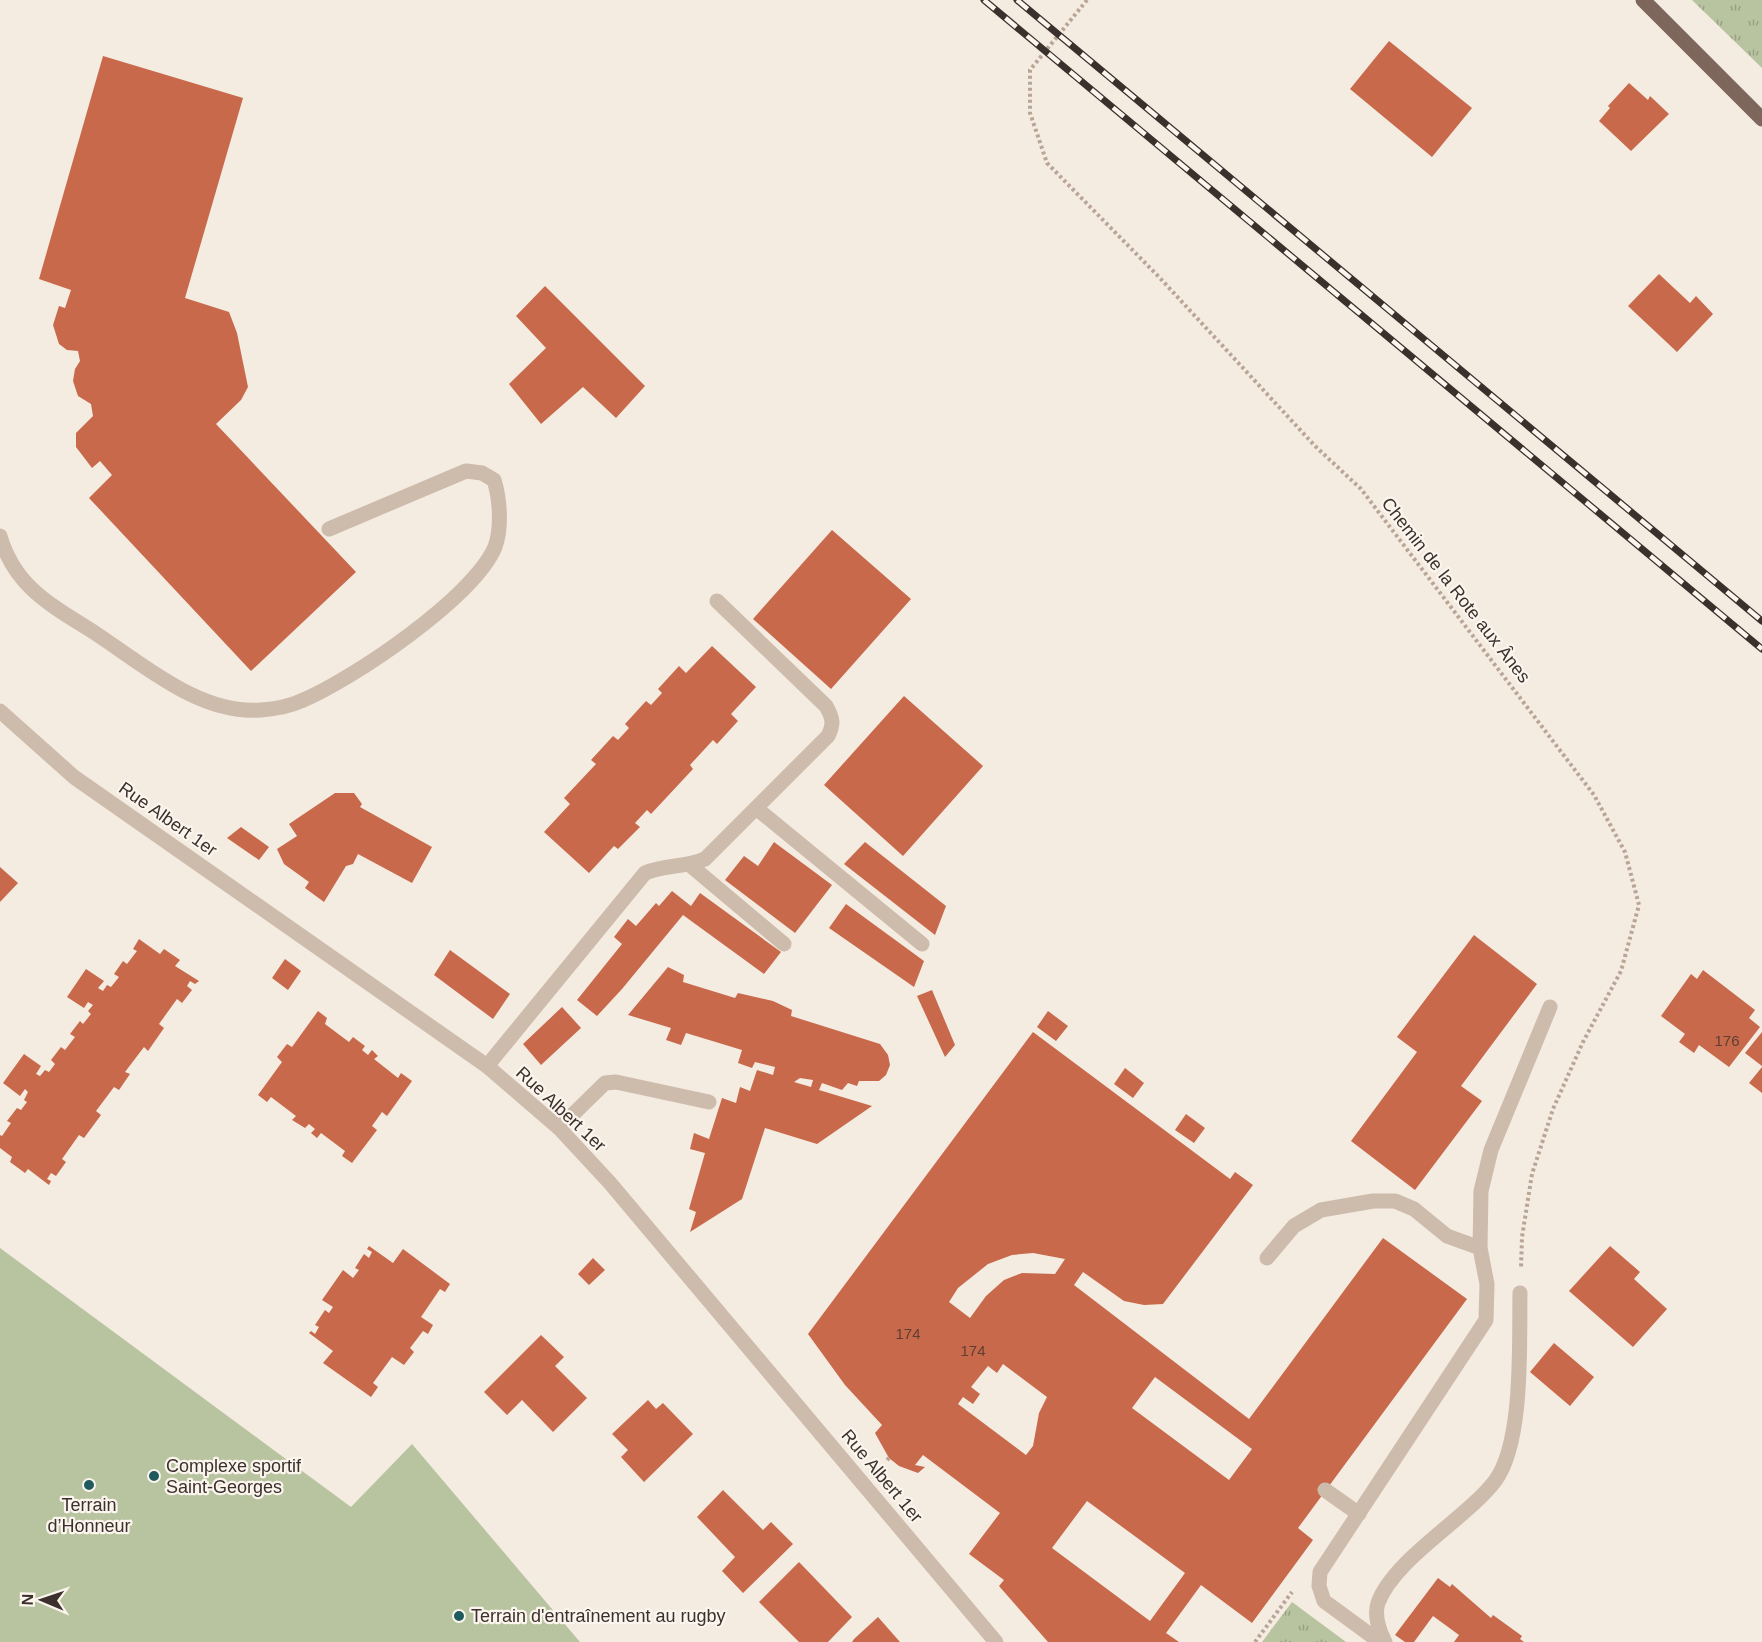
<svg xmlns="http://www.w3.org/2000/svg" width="1762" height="1642" viewBox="0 0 1762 1642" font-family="Helvetica,sans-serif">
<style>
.grass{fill:url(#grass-tufts)}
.park{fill:#b8c4a0}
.building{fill:#c8694b;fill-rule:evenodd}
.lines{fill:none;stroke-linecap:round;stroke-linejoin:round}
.path{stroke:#b9a596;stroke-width:4;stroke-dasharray:3 3;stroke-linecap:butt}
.service{stroke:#cdbbac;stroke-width:15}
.minor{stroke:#cdbbac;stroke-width:15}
.tertiary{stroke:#cdbbac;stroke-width:15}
.primary{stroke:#7d675c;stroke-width:15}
.rail-casing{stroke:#3b302b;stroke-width:7}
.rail{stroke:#fbf5ee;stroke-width:4.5;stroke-dasharray:14;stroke-linecap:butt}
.poi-dot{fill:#1f5a5e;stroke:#fbf5ee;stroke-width:2}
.labels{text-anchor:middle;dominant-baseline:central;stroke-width:4.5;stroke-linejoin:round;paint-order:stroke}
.number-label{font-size:15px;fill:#5e3e33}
.street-label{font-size:18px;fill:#3b302b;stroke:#fbf5ee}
.poi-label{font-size:18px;fill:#3b302b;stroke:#fbf5ee;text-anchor:start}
</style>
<defs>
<pattern id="grass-tufts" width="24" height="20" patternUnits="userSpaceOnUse" patternTransform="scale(1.5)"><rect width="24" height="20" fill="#b8c4a0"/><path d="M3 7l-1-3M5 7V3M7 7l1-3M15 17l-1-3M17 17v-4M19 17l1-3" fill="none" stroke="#97a083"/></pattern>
</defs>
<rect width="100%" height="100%" fill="#f4ebe1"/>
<path class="grass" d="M1692,0H1762V68Z
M1292,1602L1346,1642H1262Z"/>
<path class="park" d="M0,1248L351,1507L412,1444L580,1642H0Z"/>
<path class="building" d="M1389,41L1472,108L1432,157L1350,89Z
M103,56L243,98L185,298L229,312L237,333L248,387L241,400L216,424L356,572L251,671L89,498L112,475L100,461L92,468L76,447V433L93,416L91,404L78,396L73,381L75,369L80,361L78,351L67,350L59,344L53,325L59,306L65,308L71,290L39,279Z
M1629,83L1648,100L1650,96L1669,114L1631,151L1599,121L1610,108L1608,106Z
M1659,274L1690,303L1696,296L1713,314L1677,352L1628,306Z
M545,286L645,386L616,418L583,387L541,424L509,384L546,348L516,316Z
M832,530L911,599L831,689L753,619Z
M712,646L756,687L731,714L738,721L717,744L713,740L690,765L693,769L651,814L647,810L635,823L640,827L618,849L614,846L589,873L544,832L570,804L564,798L596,764L591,760L613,736L618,740L629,728L625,724L646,701L651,705L662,693L658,689L679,666L686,673Z
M904,696L983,766L903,856L824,785Z
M335,793H354L362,804L360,807L432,847L412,883L358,854L353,864L346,866L324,902L305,888L309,882L284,864L277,849L297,836L289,824Z
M241,827L269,847L259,860L227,838Z
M774,842L832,885L795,933L725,880L744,856L758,866Z
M865,842L946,906L935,935L844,864Z
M0,867L18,883L0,902Z
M672,891L691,906L700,893L781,952L764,974L683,915L622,989L597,1016L577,1000L622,944L614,937L628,919L636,926L656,903L659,906Z
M846,904L924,961L914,987L829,928Z
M1474,935L1537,984L1461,1086L1482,1101L1415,1190L1351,1141L1417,1052L1397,1037Z
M139,939L160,954L164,949L180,960L175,966L199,981L195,984L190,981L187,986L192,990L182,1003L177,999L159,1024L164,1028L148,1051L144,1047L125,1072L130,1074L119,1090L114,1087L96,1111L101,1115L84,1138L79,1135L62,1159L66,1162L56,1176L51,1173L47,1179L51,1181L49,1185L28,1169L25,1173L10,1162L12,1157L0,1148V1135L2,1136L11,1123L7,1121L17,1108L21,1110L27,1102L24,1100L28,1092L25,1089L20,1096L3,1083L24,1054L41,1066L36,1074L40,1076L45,1070L49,1072L55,1064L51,1060L61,1047L65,1050L75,1037L70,1034L80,1021L83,1024L91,1014L88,1011L93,1005L88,1002L84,1008L67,997L86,969L104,981L98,988L103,991L107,985L111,987L119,977L114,974L123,961L127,964L137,951L133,949Z
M450,950L510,994L493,1019L434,975Z
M285,959L301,971L288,990L272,978Z
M668,967L684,975L683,982L735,998L738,993L773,1001L792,1010L791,1016L880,1044L888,1055L890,1065L886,1075L879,1081H859L857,1086L848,1083L842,1090L822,1083L819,1090L872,1106L817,1144L765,1128L742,1199L690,1232L696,1212L689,1209L705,1153L690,1149L694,1133L709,1139L722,1098L736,1103L740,1087L750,1091L757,1070L773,1075L775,1067L755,1062L752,1068L738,1063L742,1050L686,1033L681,1045L666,1040L671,1028L628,1015ZM800,1078L813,1080L811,1087L794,1082Z
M1703,970L1755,1010L1749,1018L1760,1027L1729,1067L1699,1045L1694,1053L1679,1042L1685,1034L1661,1016L1691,974L1697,979Z
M932,990L955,1045L945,1057L917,996Z
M562,1007L581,1028L541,1065L523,1044Z
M318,1011L327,1018L325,1024L349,1042L353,1037L365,1046L362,1050L368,1055L372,1050L378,1056L374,1059L398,1078L401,1073L412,1081L387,1116L382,1112L372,1126L377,1130L352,1163L342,1156L345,1151L321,1133L317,1138L311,1133L315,1129L309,1124L305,1128L292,1120L296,1116L271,1097L267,1102L258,1095L282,1062L277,1057L287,1044L292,1047Z
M1048,1011L1068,1026L1056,1041L1037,1027Z
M1033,1032L1230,1179L1235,1172L1253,1185L1163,1304L1144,1305L1124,1301L1083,1272L1074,1285L1249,1419L1383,1238L1467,1299L1298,1528L1313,1540L1252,1623L1201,1585L1166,1633L1179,1642H1048L999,1586L1004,1580L969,1554L1000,1513L923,1455L915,1465L925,1467L918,1473L899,1466L889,1458L875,1433L882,1425L845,1385L808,1334ZM1033,1253L1065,1259L1055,1274L1022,1273L1004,1280L986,1296L970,1318L949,1302L958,1288L988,1264L1012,1255ZM1003,1364L1047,1397L1039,1413L1033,1446L1026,1455L958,1404L963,1397L973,1404L980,1394L971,1387L988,1366L997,1373ZM1155,1377L1252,1449L1229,1480L1132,1408ZM1087,1501L1185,1573L1150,1621L1052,1548Z
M1762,1032V1066L1745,1053Z
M1762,1067V1093L1749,1083Z
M1125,1068L1144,1083L1133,1098L1114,1084Z
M1186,1114L1205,1128L1194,1143L1175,1130Z
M369,1246L393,1263L403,1249L450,1284L445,1292L440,1289L421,1317L433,1325L428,1334L423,1331L410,1348L414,1352L404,1365L392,1357L373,1383L378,1387L371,1397L323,1363L333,1351L309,1333L311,1331L315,1334L319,1327L315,1325L325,1310L329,1313L333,1307L322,1300L343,1270L353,1278L359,1270L355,1268L364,1254L369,1258L372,1252L367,1249Z
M1610,1246L1640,1272L1634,1279L1667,1309L1633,1347L1569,1291Z
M593,1258L605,1270L589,1285L578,1274Z
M541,1335L564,1357L555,1366L587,1398L553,1432L522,1400L507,1415L484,1392Z
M1554,1343L1594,1377L1570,1406L1530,1372Z
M648,1400L656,1409L663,1403L693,1434L644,1482L621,1457L628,1450L612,1434Z
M723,1490L763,1530L771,1522L793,1544L743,1593L722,1571L735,1557L697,1517Z
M799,1562L852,1617L828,1642H799L759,1602Z
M1438,1578L1450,1587L1452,1584L1491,1618L1493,1615L1522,1636L1520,1639L1524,1642H1454L1459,1635L1433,1616L1414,1642H1405L1395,1635Z
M878,1617L900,1642H852L854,1639Z"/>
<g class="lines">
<path class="path" d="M1087,0L1030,70V113L1047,163L1159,277L1315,446L1361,489L1594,795L1625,852L1639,905L1621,971L1583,1042L1553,1109L1532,1174L1522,1237L1521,1268
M887,1460L889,1458
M1255,1642L1292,1592"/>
<path class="service" d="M0,536C15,588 53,606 95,633C144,665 200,715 261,710C274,709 290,706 301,701C352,680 474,597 495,547C502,528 500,499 494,480L482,473L466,471L329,529
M756,808L922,944
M690,865L784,944
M487,1066L645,873C667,864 684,868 705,859L828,736C834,724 833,718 826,706L717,601
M559,1128L605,1083L616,1082L709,1102
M1480,1248L1481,1191L1491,1150L1550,1007
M1267,1258L1294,1226L1321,1210L1373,1201H1395L1414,1209L1447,1236L1480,1248L1487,1284L1486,1320L1320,1572L1319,1586L1324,1601L1380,1642
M1325,1490L1359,1514"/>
<path class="minor" d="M1385,1642C1379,1631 1374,1615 1378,1603C1394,1559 1466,1519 1495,1481C1524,1442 1519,1342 1520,1293"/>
<path class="tertiary" d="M0,711L74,777L487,1066L559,1128L610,1183L996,1642"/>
<path class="primary" d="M1643,0L1762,119"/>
<g class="rail-casing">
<path id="rail" d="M984,0L1762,649
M1017,0L1762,621"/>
</g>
<use href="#rail" class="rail"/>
</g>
<g class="poi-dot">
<circle cx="154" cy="1476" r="6"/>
<circle cx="89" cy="1485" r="6"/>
<circle cx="459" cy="1616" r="6"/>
</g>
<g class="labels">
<g class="number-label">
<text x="1727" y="1040">176</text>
<text x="908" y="1333">174</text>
<text x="973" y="1350">174</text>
</g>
<g class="street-label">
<text transform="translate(1456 590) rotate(52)">Chemin de la Rote aux Ânes</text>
<text transform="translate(168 819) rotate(35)">Rue Albert 1er</text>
<text transform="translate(561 1109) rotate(43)">Rue Albert 1er</text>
<text transform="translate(882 1476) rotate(50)">Rue Albert 1er</text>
</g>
<g class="poi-label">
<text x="166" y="1466">Complexe sportif<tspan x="166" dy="21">Saint-Georges</tspan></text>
<text x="89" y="1505" text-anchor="middle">Terrain<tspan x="89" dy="21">d’Honneur</tspan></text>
<text x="471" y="1616">Terrain d'entraînement au rugby</text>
</g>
</g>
<g transform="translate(42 1600) rotate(272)" stroke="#fbf5ee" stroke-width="4.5" paint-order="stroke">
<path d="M0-4.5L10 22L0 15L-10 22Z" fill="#3b302b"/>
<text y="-9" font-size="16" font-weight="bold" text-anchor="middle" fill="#3b302b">N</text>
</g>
</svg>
